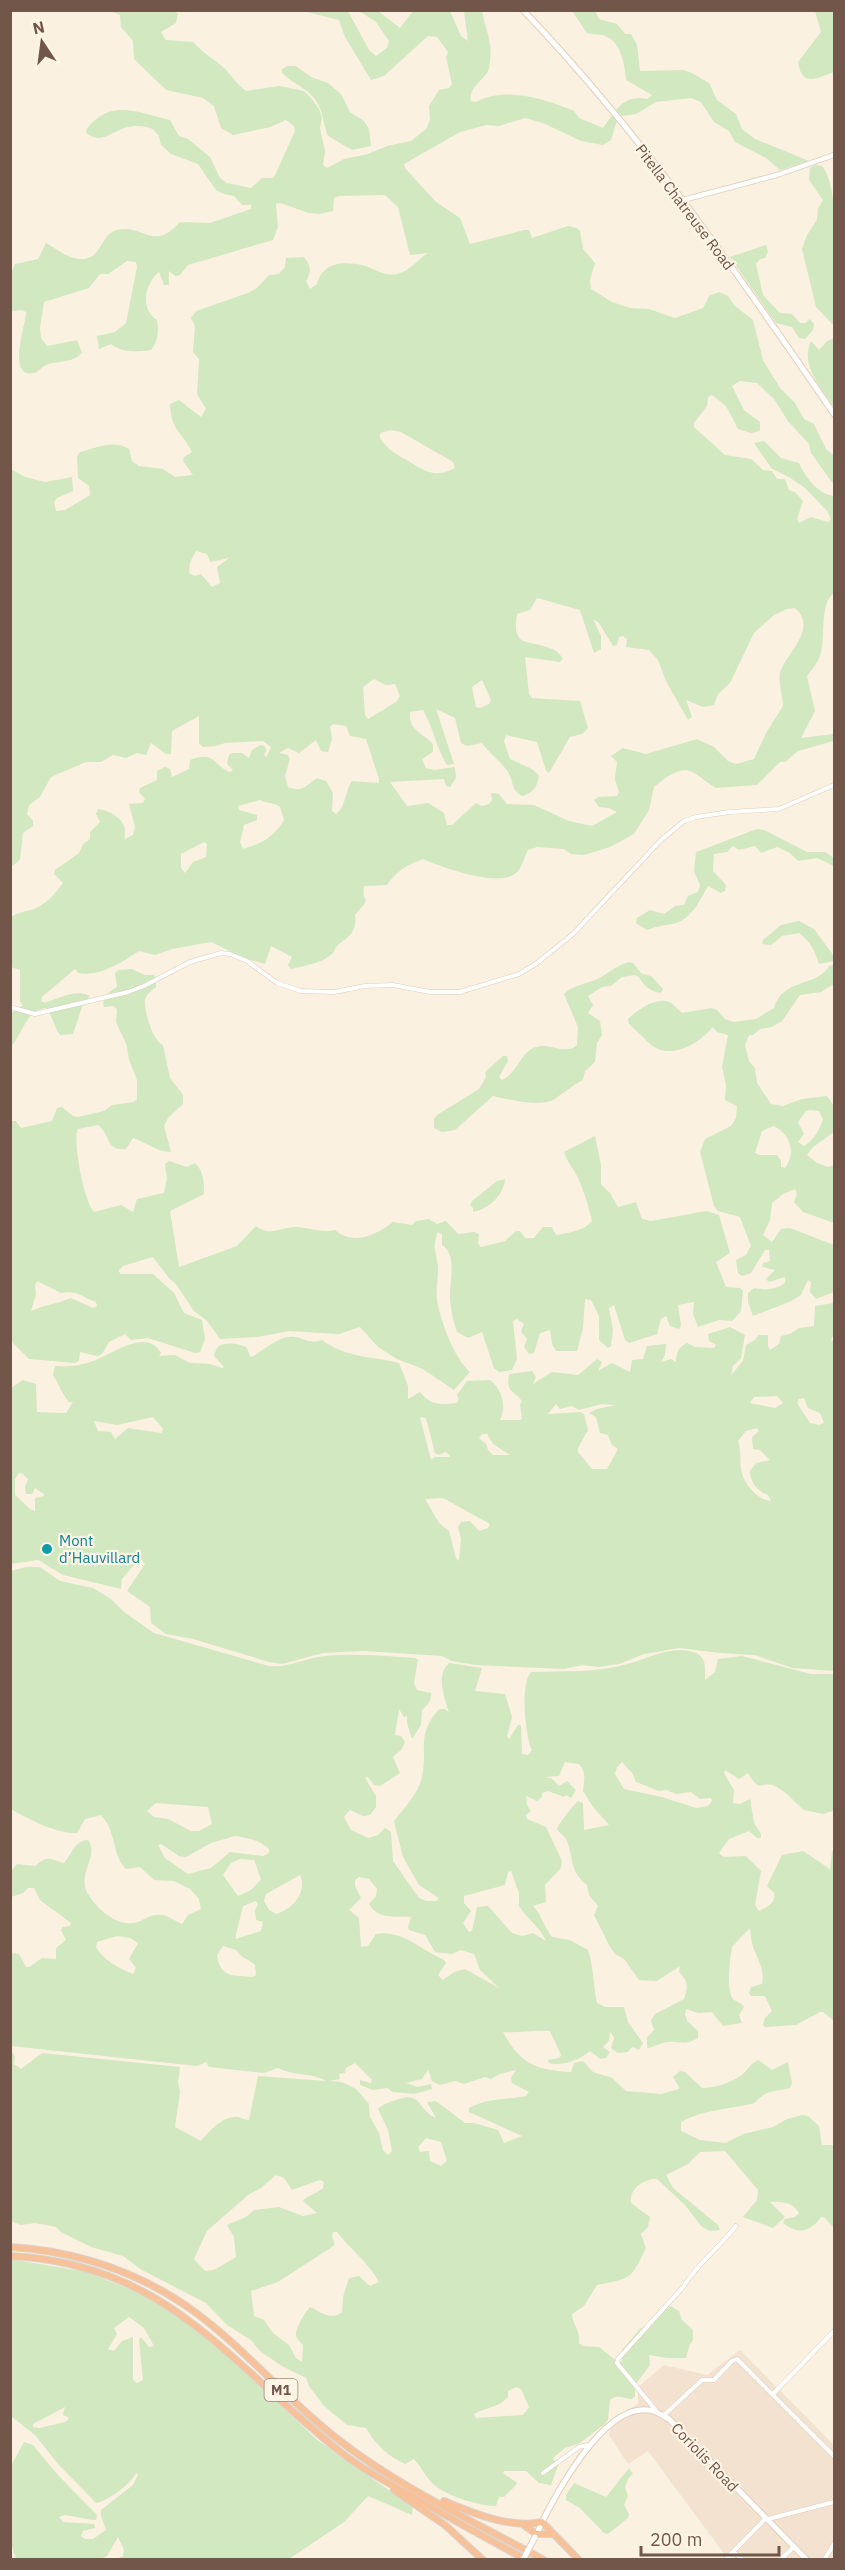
<svg xmlns="http://www.w3.org/2000/svg" width="845" height="2570" viewBox="0 0 845 2570" font-family="'IBM Plex Sans',sans-serif">
<style>
.residential{fill:#f3e2cf}
.green{fill:#d1e8c0;fill-rule:evenodd}
.lines{fill:none;stroke-linecap:round;stroke-linejoin:round}
.minor-casing{stroke:#dfcdbd;stroke-width:5}
.tertiary-casing{stroke:#dfcdbd;stroke-width:6}
.secondary-casing{stroke:#e4cebb;stroke-width:7}
.trunk-casing{stroke:#dad3d0;stroke-width:8}
.minor{stroke:#fff;stroke-width:4}
.tertiary{stroke:#fff;stroke-width:4.5}
.secondary{stroke:#fff;stroke-width:5}
.trunk{stroke:#f7c29a;stroke-width:6}
.secondary-bridge-casing{stroke:#e4cebb;stroke-width:7;stroke-linecap:butt}
.secondary-bridge{stroke:#fff;stroke-width:5}
.culture-dot{fill:#0f9aa8;stroke:#fff5e7;stroke-width:2}
.labels{text-anchor:middle;dominant-baseline:central;stroke-width:4.5;stroke-linejoin:round;paint-order:stroke}
.shield{fill:#fff5e7;stroke:#9c8678;stroke-width:1.5}
.shield-label{font-size:14px;font-weight:bold;fill:#725649}
.street-label{font-size:15px;fill:#725649;stroke:#fff5e7}
.culture-label{font-size:15px;fill:#0d838f;stroke:#fff5e7;text-anchor:start}
</style>
<rect width="100%" height="100%" fill="#fbf1e1"/>
<path class="residential" d="M740,2350L834,2445V2559H728L648,2451L628,2464L609,2435L614,2417L638,2404V2387L664,2365L707,2375Z"/>
<path class="green" d="M111,11H175L178,14L176,23L161,32L166,40L193,42C204,54 211,57 223,67C232,75 236,84 246,91L280,86L304,91L311,98L319,109L322,118L320,128L325,151L323,165L327,168L344,159L368,154L387,146L411,141L426,129L430,120L429,106L439,90L449,88L452,84L446,57L448,52L437,37L428,36L384,76L371,80L345,37L339,20L303,11H348L369,50L376,56L387,48L389,41L376,22L359,11H378L400,28L413,11H450L461,36L468,41L464,11H482C486,33 494,42 489,68C486,80 468,86 471,101L476,102C506,86 544,99 574,111L579,118L603,128L612,115L617,120L611,140L603,145L581,141L543,123L525,118L499,126L486,125L460,132L404,164L405,168L436,202L460,218L470,244L524,230H529L532,238L568,226L577,228L580,231L583,249L595,263L590,280L591,289L612,302L630,308L649,309L675,318L703,308L709,296L719,292L728,296L735,306L753,320L763,360L780,388L795,403L804,419L814,424L826,449L834,456V485L811,453L809,444L788,421L774,399L757,383L740,381L732,386L744,410L760,422V431L751,433L738,429L726,406L712,395L708,397L707,406L694,423V427L725,455L751,459L763,470L772,471L777,479H785L789,490L795,492L803,501L797,519L799,523L811,517L828,522L831,519L827,511L805,488L789,477L772,469L754,443L764,441L781,458L799,463C805,477 819,495 834,496V593C819,603 826,640 820,656C818,663 811,670 807,676L815,711L801,738L834,734V741L798,751L785,762H780L757,785L716,788C709,784 703,779 696,774C681,763 665,778 654,787L649,810L634,834L610,847L584,855L571,854L564,849L537,847L528,850C525,856 522,866 518,871C503,890 441,867 423,859C406,865 397,871 387,885L364,886C361,905 374,894 355,915C357,933 349,936 337,946C335,948 334,952 332,954C323,963 303,966 291,969L288,965L292,957L271,946L265,964L244,958L211,942L172,949L155,955L139,951C121,963 100,977 78,973L75,969L43,996L41,1000L44,1003C57,999 77,988 90,996L82,1007L73,1034L60,1035C54,1027 52,1015 46,1008C26,1010 23,1033 11,1047L10,1014L23,1005L20,1002V970L11,967V917C18,912 25,912 34,909C45,905 57,892 63,883L54,874L55,870L79,853L83,844L90,839V832L100,822L96,814L98,809C108,810 124,818 125,830C125,833 124,836 125,839L133,835L135,827L129,804L143,803L145,799L139,792L140,788L157,780V771L165,767L170,769L172,777L189,769L190,760C216,750 213,766 230,772L233,770L227,764L229,755L232,753H242L249,758L252,750L260,745L264,746L267,750L264,754L266,758L271,747L263,741L225,743L216,746L202,747L199,743V716L172,731L171,754H166L151,743L146,755L137,753L126,758L113,755L101,762H86L51,777L40,797L29,805L27,814L33,821V826L23,833L20,860L11,867V469L25,477L45,482L72,477L73,491L57,498L54,502L56,511L65,510L90,495L89,486L78,478L77,456L80,452C97,448 113,439 129,449L132,461L139,466L163,469L175,477L193,475L183,461L184,457L192,452C183,433 171,431 170,404L179,400L201,417L206,409L197,394L199,359L193,352L195,326L191,318L196,311L248,293L257,288L269,275L279,274L285,267L286,258L304,257C311,266 312,271 306,281L310,289L317,284C323,262 342,261 362,265C374,268 384,277 397,274C410,271 417,260 428,253L410,255L398,207L385,195L339,196L334,198L333,211L319,214L309,213L280,203L276,204L278,227L273,240L188,265L180,275L175,276L169,271V285H164L159,272C144,284 140,310 157,320C159,330 158,342 151,350C137,352 122,353 111,344L99,349L97,336L115,332L126,323L137,267L136,262L127,261L108,274H100L89,288L44,302L40,328L41,338L47,346L77,340L82,353C71,364 58,360 46,365C41,367 39,372 34,373C6,379 26,325 26,312L22,310L11,311V273L15,264L38,259L46,243C58,250 70,260 84,259C102,257 101,234 117,230C144,223 152,253 180,222L210,223L251,209V205H242L234,196L224,194L216,190L198,164L171,154L161,145L159,136L153,129C145,126 137,125 128,127C113,130 103,145 87,134L86,130C109,98 137,112 170,120L179,136L188,139L210,157L220,178L227,183L251,188L262,178H272L275,175L295,131L294,126L286,120L270,127L233,135L221,128L214,106L203,98L166,90L134,59L133,41L121,27L120,15ZM391,430L401,432L453,462L455,468C436,478 426,472 410,462C398,455 388,451 380,438V433ZM196,551L207,554L210,562L229,558L217,567L220,583L212,587L201,574L195,576L189,573L190,562ZM537,598L580,610L594,653L601,649V636L593,619L599,623L613,646L617,645L619,637L623,636L627,639L626,647L649,650L658,660L666,681L688,720L692,717L686,700L703,707L714,705L718,694L730,683L754,633L774,615L787,609L795,608C819,629 785,654 780,673C778,684 783,695 783,706L766,733L754,759L736,764L728,761L714,747L697,739L646,754L623,748L611,756L617,762L615,779L619,792L617,796L598,797L594,800L599,807L609,808L617,812L592,826L569,821L534,805L507,804L499,794L491,793L492,800L489,804L482,806L476,803L452,825H447L444,813L428,803L407,806L390,782L444,779L446,786L450,787L456,778L455,767L434,770L426,768L422,759L433,752V744C423,733 408,730 410,712L423,710C433,727 436,747 447,765L454,764L436,709L455,718L461,743L467,746L482,743C490,754 502,763 508,772C514,782 511,790 522,796C533,793 538,786 539,775L532,769L510,759L504,741L506,735L537,742L546,771L549,773L570,737L582,734L588,728L580,701L532,698L529,694L525,657L560,662L563,658C560,655 556,650 552,649C530,639 511,650 517,614L530,610ZM374,679L386,685L395,684L400,696L396,702L368,719L365,715L363,687ZM482,680L491,700L489,704L480,708L476,707L472,687ZM333,724L346,726L350,736L366,739L379,779V783L352,781C345,791 346,807 336,814L332,811L333,793L326,781L317,778C306,785 303,793 288,787L285,776L290,759L288,755L279,753L288,748L299,753L316,740L321,751L328,752L332,739L330,727ZM260,800C267,804 274,802 280,807L284,820C274,837 261,844 243,849L240,842L244,825L257,820V815L239,810L238,806ZM204,842L207,844L206,857L193,862L185,873L181,868V854Z
M572,11H595L599,19L617,24L625,34H631L637,45L640,71L683,70L692,73L709,83L717,100L736,114L742,129L755,139L809,161L780,170L766,158L735,142L729,131L714,122L701,102L691,98L656,102L636,114L622,116L616,110C625,100 633,96 647,99L652,95L626,80C625,65 621,39 602,35C597,34 593,35 587,33Z
M815,11H834V72C819,77 802,89 798,62L821,32Z
M287,66H296L311,77L328,83L341,94L350,112L364,121L369,129L371,146L352,150L328,136C322,121 323,104 309,93C300,85 291,82 282,73V69Z
M815,165L822,166C843,192 835,289 834,326L816,307L802,249L807,235L817,220L818,208L823,200L809,180L810,168Z
M766,245L768,252L765,258L760,259L756,264L763,295L780,313L792,314L800,323H806L810,319L814,324L813,330L805,339L799,338L792,327L776,323L730,257Z
M834,338V407C820,386 800,365 811,341L819,350L827,341Z
M757,829L764,830L807,852H825L834,858V866L817,858L798,861L790,853L777,847L761,853L755,846L739,850L733,846L727,852L714,854L713,871L726,885L725,891L721,893L708,886C700,900 692,918 676,923C665,926 659,925 647,930L636,923L637,918L650,910L664,914L675,906L684,905L688,896L698,892L700,885L694,871L696,852Z
M799,921L814,929L834,956V961L819,964C815,951 810,941 799,933L782,936L771,945L762,944L763,940L781,925Z
M629,962L633,963L642,974L651,976L663,989L661,993C652,993 642,984 639,977L635,975L622,977L611,986L602,987L588,996L593,1005L588,1013L600,1021L602,1035L597,1043L595,1062L585,1071L583,1080C574,1084 556,1099 551,1101C533,1106 511,1100 493,1096L455,1130L442,1132L434,1128V1119L437,1115L479,1089L486,1077L485,1072L503,1056H507L508,1061L499,1077L502,1080C519,1072 520,1052 536,1047C549,1042 566,1056 577,1045L578,1027L564,994C573,985 583,985 595,980C607,975 616,965 629,962Z
M834,965V984L821,992L800,995L782,1021L772,1027L760,1029L753,1035H749L745,1045L749,1061L755,1068L757,1083L771,1104L783,1106L802,1099L827,1096L834,1106V1132L813,1147L807,1155L817,1163L828,1167L834,1165V1223L803,1212L794,1202L797,1194L795,1189L783,1194L772,1203L770,1220L763,1235L772,1242L781,1229L790,1228L834,1245V1292L816,1299L810,1292L811,1282L808,1280L801,1295L789,1302L753,1316L748,1302V1293L754,1288C767,1290 775,1290 785,1283V1277L769,1282L766,1279L775,1270L762,1267L763,1263L770,1261L769,1250H765L751,1273L742,1276L738,1273L736,1260L746,1255L751,1246L740,1217L718,1211L714,1206L700,1152L705,1139L731,1126L736,1118L737,1106L725,1100L726,1085L722,1067L728,1035L717,1032L713,1027C698,1044 671,1061 650,1044C643,1037 636,1030 629,1024L628,1019C637,1010 658,995 671,1003C675,1006 678,1010 682,1013L712,1008L717,1010L725,1019L734,1022L756,1019L774,1008C782,978 818,987 829,966ZM810,1110L819,1111L823,1119C820,1129 814,1140 804,1146L798,1142L804,1134L798,1122L806,1111ZM774,1126C790,1134 797,1153 785,1168L781,1167V1161L777,1155H759L755,1153L762,1131Z
M132,969L145,975H154L156,979V987C151,991 145,995 145,1002C145,1014 153,1041 163,1045L170,1078L183,1095V1104L168,1118L164,1126L171,1152C157,1152 146,1142 133,1138L126,1149C105,1151 111,1135 98,1125L78,1129C72,1138 84,1203 94,1212L121,1205L133,1212L137,1199L164,1193L167,1179L165,1164L169,1161L187,1167L195,1163C204,1171 204,1183 204,1194L170,1211L179,1267L237,1246L256,1226C270,1237 281,1227 297,1227C311,1228 321,1233 335,1230C353,1246 377,1235 393,1222L412,1225L416,1221L429,1219L437,1224L446,1221L458,1234L474,1232L479,1234L478,1243L481,1247L505,1241L516,1231H520L525,1238H534L543,1227H552L556,1235C568,1233 584,1231 592,1221C589,1208 584,1191 578,1178C574,1169 567,1162 564,1152L595,1136L601,1165V1184L610,1193L618,1207L636,1202L642,1219L651,1221L706,1211L719,1215L730,1253L716,1262L726,1287L740,1288L743,1291L741,1311L732,1321L719,1320L698,1327L693,1314L694,1302L678,1305L681,1325L679,1329L670,1326L666,1316L661,1319L657,1334L629,1343L625,1340L614,1305L609,1308L613,1330L611,1346L608,1348L599,1340V1316L591,1300L585,1299L583,1328L577,1351H556L552,1344L550,1330L540,1333L534,1353L529,1354L524,1347L527,1339L521,1332L524,1324L517,1319L513,1321L517,1359L512,1370L499,1372L494,1368L482,1332L468,1338L457,1332C453,1321 451,1310 450,1299C449,1283 458,1255 442,1245V1235L438,1232C431,1249 437,1252 438,1268C438,1281 435,1293 438,1305C443,1327 454,1357 470,1372L454,1390L423,1369L397,1359L378,1347L360,1327L339,1334L289,1331L258,1337L220,1339L207,1321L193,1310L176,1284L169,1278L153,1257L123,1266L119,1270L120,1274H153L174,1293L184,1313L202,1320L205,1339L200,1352L195,1353L148,1338L131,1340L125,1334L109,1342L102,1354L97,1356L80,1352L79,1361L75,1363L29,1359L13,1343L11,1337L10,1121H16L21,1128L52,1121L57,1108L62,1107L73,1116L78,1117L104,1111L112,1105L134,1102L137,1099V1080L129,1060L127,1046L116,1022L117,1009L113,1006L104,1007C101,997 109,992 117,987L115,973L118,970ZM37,1281L61,1293C77,1290 80,1296 96,1302L97,1306L93,1308L71,1298C57,1304 44,1305 31,1311L36,1294L35,1285Z
M505,1179C504,1195 489,1209 473,1212V1208L470,1205L472,1201L497,1181Z
M834,1303V1334L831,1340L834,1342V1671L793,1668L754,1655L720,1653L679,1648L644,1654L619,1664L598,1667L582,1665L564,1669L476,1665L452,1661L442,1656L364,1651L323,1653L282,1664L269,1662L193,1639L166,1634L151,1623L150,1607L127,1591L145,1564L140,1558L122,1579L121,1589L63,1575L38,1560L11,1564V1388L23,1380L36,1384L37,1412L66,1413L73,1402H69C62,1394 59,1384 53,1375L55,1366C68,1367 80,1366 93,1361C112,1355 146,1327 161,1353L159,1356L175,1355L190,1363L210,1364L222,1368L224,1367L214,1356C214,1354 217,1348 218,1347C224,1341 242,1344 247,1348L250,1356L252,1357C264,1350 280,1334 295,1337C306,1339 310,1344 322,1340C346,1358 371,1356 399,1363L408,1386V1399L420,1392C431,1406 441,1405 457,1403L459,1399L457,1395L467,1381L490,1380C502,1389 507,1407 500,1420H520L522,1419L520,1405L522,1401C513,1389 506,1394 509,1374L532,1371L536,1377L533,1384L552,1372L578,1375L597,1359L602,1362L598,1371L612,1363L630,1372L632,1360L643,1359L647,1346L666,1344L665,1355L661,1362L671,1359L676,1362C677,1352 677,1348 687,1343L695,1347L714,1348L716,1345L709,1341L708,1334L730,1327L745,1335L741,1358L733,1366L731,1375L743,1361L746,1345L755,1340L759,1335H768V1346L770,1350L779,1344L781,1336L790,1334L799,1328L814,1326L815,1306ZM777,1396L783,1403L775,1408L750,1403L754,1397ZM804,1398L808,1408L820,1413L824,1423L819,1425L810,1423L797,1403L799,1399ZM556,1404L560,1409L572,1406L579,1410L602,1404L616,1405L597,1409L589,1413L596,1417L600,1433L608,1435L612,1445L618,1449L607,1469H592L578,1452V1448L588,1430L584,1414L580,1412L548,1414ZM153,1417L163,1429L162,1433L128,1428L115,1439L111,1432L98,1431L94,1421L117,1425ZM420,1417L426,1418L435,1453L439,1455L445,1452L450,1455L449,1457H434L431,1460ZM757,1428L759,1431L752,1437L753,1449L760,1450L770,1460L756,1463L750,1471C750,1482 758,1492 768,1495L771,1501C757,1500 743,1483 741,1469C740,1459 741,1449 738,1441L746,1431ZM482,1434H487L493,1444L510,1455H493L488,1450L486,1444L479,1438ZM19,1473L23,1474L28,1479L25,1487L26,1494H32L35,1488L44,1494V1496L35,1498V1511L30,1509L15,1495V1479ZM443,1498L490,1524L488,1528L479,1531L470,1521L461,1522L458,1527L461,1539L459,1561L456,1558L449,1531L439,1523L425,1499Z
M26,1567H40L60,1581L93,1588L111,1599L124,1612L154,1633L269,1666C288,1668 306,1658 325,1656C355,1653 385,1656 415,1658L418,1660L414,1683L417,1690L431,1693C432,1701 427,1705 422,1710L421,1725L412,1739L407,1723V1716L404,1717L399,1709L395,1735L401,1736L405,1742L402,1749L393,1757L400,1773L380,1786L374,1785L368,1777L365,1778L376,1796V1807L370,1815L363,1816L350,1810L344,1817L351,1830L368,1838L378,1835L385,1828L391,1832L393,1861L419,1898L426,1901H436L439,1898L419,1885L403,1857L394,1821C404,1808 419,1793 422,1777C428,1747 416,1736 439,1709H445L449,1713C445,1698 435,1676 449,1663L482,1668L475,1691L505,1694L512,1717L507,1736L509,1739L518,1725H521L522,1754L528,1755L532,1750C525,1736 520,1684 531,1672C564,1671 599,1673 631,1663C650,1657 678,1643 698,1654C707,1659 705,1672 705,1680L715,1672L718,1659L742,1656L811,1674H834L833,1811L823,1814L804,1810C794,1802 787,1792 775,1786C760,1780 761,1795 748,1773L739,1779L725,1770L724,1773L734,1790L733,1803L740,1804L750,1799L754,1823L761,1834V1838H757L749,1831L729,1839L719,1853L724,1857L746,1856L761,1871L755,1905L759,1911C767,1907 776,1903 774,1893L767,1886L782,1855L803,1851L830,1869L832,1852L834,1849V2021L823,2012H820L796,2025L765,2027L763,2025L765,2018L772,2011L765,1996H751L749,1993L751,1987L762,1984C765,1970 758,1960 753,1947C751,1941 751,1934 750,1928L732,1947C730,1958 726,1992 733,1999C737,2002 741,2003 744,2007L739,2015L742,2023L723,2026L712,2012L698,2013L686,2009L685,2015L688,2022L698,2031V2038C684,2046 681,2041 668,2042C661,2042 655,2047 647,2048V2037L654,2030L651,2020L655,2014L684,1999C688,1987 689,1982 679,1972L680,1966L657,1981L639,1980L624,1959L615,1954L609,1945L594,1915L598,1906L589,1895L587,1885C569,1871 574,1859 567,1841C565,1836 560,1834 557,1829C558,1825 573,1805 578,1801L583,1803L584,1830L609,1825L593,1807L583,1791C584,1780 587,1774 579,1764L565,1762L559,1776L544,1777L551,1778L559,1786L567,1781L576,1790L571,1798L566,1795L564,1797L548,1791L542,1793V1797L537,1801L526,1796L527,1805L531,1811L526,1815L527,1819L546,1827L562,1861L561,1868L545,1885L546,1902L533,1906C542,1915 544,1927 552,1937L570,1940L588,1950C594,1967 593,1985 597,2003L605,2007H624L628,2022L643,2043L639,2050L632,2047L628,2052L618,2053L611,2048L614,2038L610,2031L609,2041L603,2047L610,2052L606,2058L600,2059L590,2051C581,2059 562,2067 549,2063L548,2060L559,2058L561,2055L550,2031C534,2030 521,2033 503,2032C520,2064 536,2070 571,2072L574,2063L583,2061L593,2072L612,2078L626,2091L661,2094L679,2089V2087L673,2077L680,2071L685,2072L702,2088C715,2088 734,2082 744,2073C750,2067 750,2064 758,2060L772,2070L788,2062L792,2083L790,2088C782,2090 768,2091 762,2096C757,2099 757,2103 751,2104C728,2109 702,2110 681,2122V2131L700,2140L726,2143L743,2134L773,2127L787,2119L802,2115L808,2116L819,2126L822,2145H834V2228L825,2218L821,2217C811,2232 797,2235 783,2223L785,2219L795,2217L799,2213C793,2202 781,2201 770,2202L785,2217L773,2228L743,2217L757,2200L758,2190L725,2151L700,2152L688,2164L666,2175L673,2188L718,2225L720,2230L710,2231L701,2226L685,2205L657,2179C644,2179 629,2188 631,2203L650,2217L648,2227L641,2234L646,2248C631,2280 631,2278 597,2285L584,2306L572,2314C573,2326 581,2331 579,2343L583,2346L599,2347L619,2363L622,2360V2350L639,2330L671,2306L679,2311L682,2320L693,2330V2340L690,2344L686,2358H667L649,2355L650,2365L635,2385V2396L632,2399C622,2398 617,2394 610,2400L608,2420L605,2424L580,2443L565,2448L553,2458L558,2466L551,2485L539,2483L526,2471H504L503,2473L516,2482L517,2484L504,2497H499L496,2506C478,2506 443,2495 431,2482C425,2475 420,2466 414,2459L405,2464C389,2457 375,2444 366,2428L347,2425L324,2406L309,2386L306,2378L282,2366L260,2351L251,2340L227,2325L206,2303L142,2270L123,2256L91,2247L61,2232L56,2227L35,2223L21,2225L11,2221V2050L15,2057L14,2064L21,2069L42,2053L180,2067L178,2082L180,2092L175,2127L201,2141C209,2131 221,2118 234,2117C240,2116 243,2120 249,2120L258,2076L326,2081C312,2072 296,2077 278,2068L263,2073L209,2067L206,2062L197,2066L11,2046L10,1949L12,1953L19,1954L26,1967H29L42,1958L56,1959V1948L66,1940L61,1930L63,1927L70,1926L71,1923L40,1900L34,1888H28L23,1893L11,1897L12,1870L17,1864L35,1866C50,1854 49,1860 64,1863C72,1854 74,1841 88,1840C100,1855 76,1875 88,1894C98,1910 117,1928 138,1922C146,1919 151,1914 160,1915C167,1915 175,1921 182,1924L188,1915L201,1909L199,1899L190,1889L174,1881L154,1880L140,1867L126,1869C111,1854 118,1834 101,1815L85,1819L77,1833C58,1834 27,1819 11,1809V1571ZM622,1762L632,1773L636,1782L659,1791L666,1790L676,1794L691,1792L700,1799L711,1798L712,1801L708,1806L696,1808L662,1797L624,1789L615,1774L617,1767ZM156,1803L208,1807L212,1824L199,1831H191L168,1819L154,1817L147,1811ZM235,1836C249,1838 259,1840 269,1849V1853L263,1856L230,1852L211,1868L188,1874L165,1858L158,1845L161,1844L179,1856L186,1857L211,1843ZM240,1859L254,1860L261,1879L251,1890L238,1896L223,1875L231,1863ZM511,1871L519,1893V1906C528,1920 540,1927 546,1941L533,1933L522,1936L512,1933L488,1906L477,1907L472,1931L469,1932L463,1923L471,1911L464,1903V1896L505,1885L508,1872ZM300,1875C308,1892 292,1910 276,1914L269,1910L264,1901L266,1894ZM359,1877L369,1879L377,1889L376,1896L369,1904C378,1920 397,1916 411,1917L408,1927L409,1930L425,1935L435,1952L452,1954L461,1950L474,1954L480,1970L499,1988L465,1969L454,1972L443,1980L438,1975L446,1963L444,1960C423,1951 401,1929 376,1934L368,1946L361,1947L359,1918L349,1910L361,1898L355,1886V1880ZM256,1901L258,1904L255,1910L256,1920L263,1922L261,1931L236,1939V1934L243,1906ZM117,1936L130,1938L138,1943L129,1959L136,1968L133,1974C120,1969 103,1960 96,1947L97,1942ZM223,1946L236,1950C241,1958 247,1958 255,1965L256,1975L253,1977C235,1975 220,1979 217,1955ZM355,2063L372,2080L371,2083L360,2080V2085L373,2090L387,2088L393,2092L414,2094L432,2089L431,2084L418,2087L406,2083L422,2079L428,2070L432,2081L440,2085L455,2081L464,2084L485,2077L491,2079L500,2074L516,2070L511,2078L512,2083L529,2092L526,2096C506,2100 489,2097 469,2108V2112L522,2136L504,2143L498,2130L474,2123H465L436,2101L427,2102L436,2118C417,2110 422,2090 396,2100C389,2102 383,2104 378,2109L388,2130L392,2151L388,2155L383,2150L379,2133L370,2117L369,2104L356,2089L342,2082L329,2081L340,2079L339,2074L345,2073L346,2068ZM426,2138L441,2142L447,2161L441,2166L430,2161L429,2151L420,2152L418,2147ZM276,2175L284,2178L292,2190L320,2180L324,2182L323,2188C317,2194 307,2195 303,2201L317,2213L303,2216L279,2207L254,2210L246,2217L227,2225L234,2237L236,2257L214,2270L205,2271L194,2259L207,2231L248,2195L261,2188ZM333,2232H337C351,2250 369,2263 379,2282L370,2286L359,2276L349,2278L343,2297L342,2312C332,2321 320,2312 310,2307C305,2312 295,2329 296,2336C297,2339 301,2343 303,2345L302,2362L296,2358L289,2345L273,2333L264,2320L254,2316L251,2291L278,2282L335,2245L332,2237ZM516,2387L521,2389L529,2407L523,2415L476,2418L474,2414C486,2407 499,2408 508,2397V2391Z
M10,2259L87,2272L161,2302L234,2361L316,2439L413,2507L412,2515L368,2496L344,2522L289,2559H116L123,2556L124,2550L118,2537L107,2556L100,2559H16L11,2543V2466L24,2442L33,2445L56,2473L97,2515L96,2520H93L65,2515L59,2517L63,2522L94,2524L95,2528L83,2531L81,2536L85,2539H93L106,2530L101,2516V2510L133,2485L138,2475L136,2473C131,2484 108,2501 96,2503L58,2464L35,2435L11,2416ZM129,2317L144,2328L154,2346L149,2347L141,2337L139,2340L143,2380L137,2383L133,2380V2337L122,2341L114,2351L108,2349L117,2334L114,2328ZM65,2407L63,2415L68,2417V2420L65,2422L39,2428L33,2427V2424Z
M629,2468L633,2474L629,2477L625,2487L628,2496L624,2505L629,2514L628,2518L608,2534L604,2533L580,2508L566,2500V2495L574,2483L606,2497Z"/>
<g class="lines">
<g class="minor-casing">
<path id="minor" d="M10,1007L35,1014L128,992L144,986L190,962L221,953L230,954L247,961L277,983L301,991L334,992L365,986L393,985L430,992H460L519,974L537,963L573,934L661,840L684,821L696,817L730,812L779,809L834,785
M773,2394L834,2331
M658,2413L617,2363L618,2359L684,2286C697,2264 720,2247 736,2226
M663,2416L702,2380H714L732,2361L737,2359L834,2456
M543,2473L579,2447L588,2445
M768,2519L834,2502
M729,2559L736,2554L743,2560
M725,2560L766,2518
M780,2560L794,2547
M824,2560L834,2544"/>
</g>
<g class="tertiary-casing">
<path id="tertiary" d="M683,200L777,175L834,155"/>
</g>
<g class="secondary-casing">
<path id="secondary" d="M523,10C641,133 738,274 834,414
M536,2535C552,2500 602,2404 648,2410C655,2410 663,2416 669,2419L807,2560"/>
</g>
<g class="trunk-casing">
<path id="trunk" d="M10,2247C74,2251 133,2270 185,2305C242,2344 285,2399 340,2441C402,2489 475,2522 544,2560
M10,2256C166,2263 228,2362 338,2450C361,2469 389,2483 415,2498C452,2519 489,2540 527,2560
M394,2490L445,2525L483,2560
M444,2501C472,2513 511,2529 542,2522L579,2560
M524,2525L536,2534H552"/>
</g>
<use href="#minor" class="minor"/>
<use href="#tertiary" class="tertiary"/>
<use href="#secondary" class="secondary"/>
<use href="#trunk" class="trunk"/>
<g class="secondary-bridge-casing">
<path id="secondary-bridge" d="M523,2560L535,2537"/>
</g>
<use href="#secondary-bridge" class="secondary-bridge"/>
</g>
<circle class="culture-dot" cx="47" cy="1549" r="6"/>
<g class="labels">
<rect class="shield" x="264.5" y="2379" width="33" height="22" rx="4.5"/>
<g class="shield-label">
<text x="281" y="2390">M1</text>
</g>
<g class="street-label">
<text transform="translate(685 207) rotate(53)">Pitella Chatreuse Road</text>
<text transform="translate(705 2457) rotate(46)">Coriolis Road</text>
</g>
<g class="culture-label">
<text x="59" y="1540">Mont<tspan x="59" dy="17">d’Hauvillard</tspan></text>
</g>
</g>
<rect width="845" height="2570" fill="none" stroke="#725649" stroke-width="24"/>
<g transform="translate(42 42) rotate(347)" stroke="#fff5e7" stroke-width="4.5" paint-order="stroke">
<path d="M0-4.5L10 22L0 15L-10 22Z" fill="#725649"/>
<text y="-9" font-size="16" font-weight="bold" text-anchor="middle" fill="#725649">N</text>
</g>
<path d="M641 2546v9h138v-9" fill="none" stroke="#725649" stroke-width="3"/>
<text x="650" y="2546" font-size="18" fill="#725649" stroke="#fff5e7" stroke-width="4.5" paint-order="stroke">200 m</text>
</svg>
